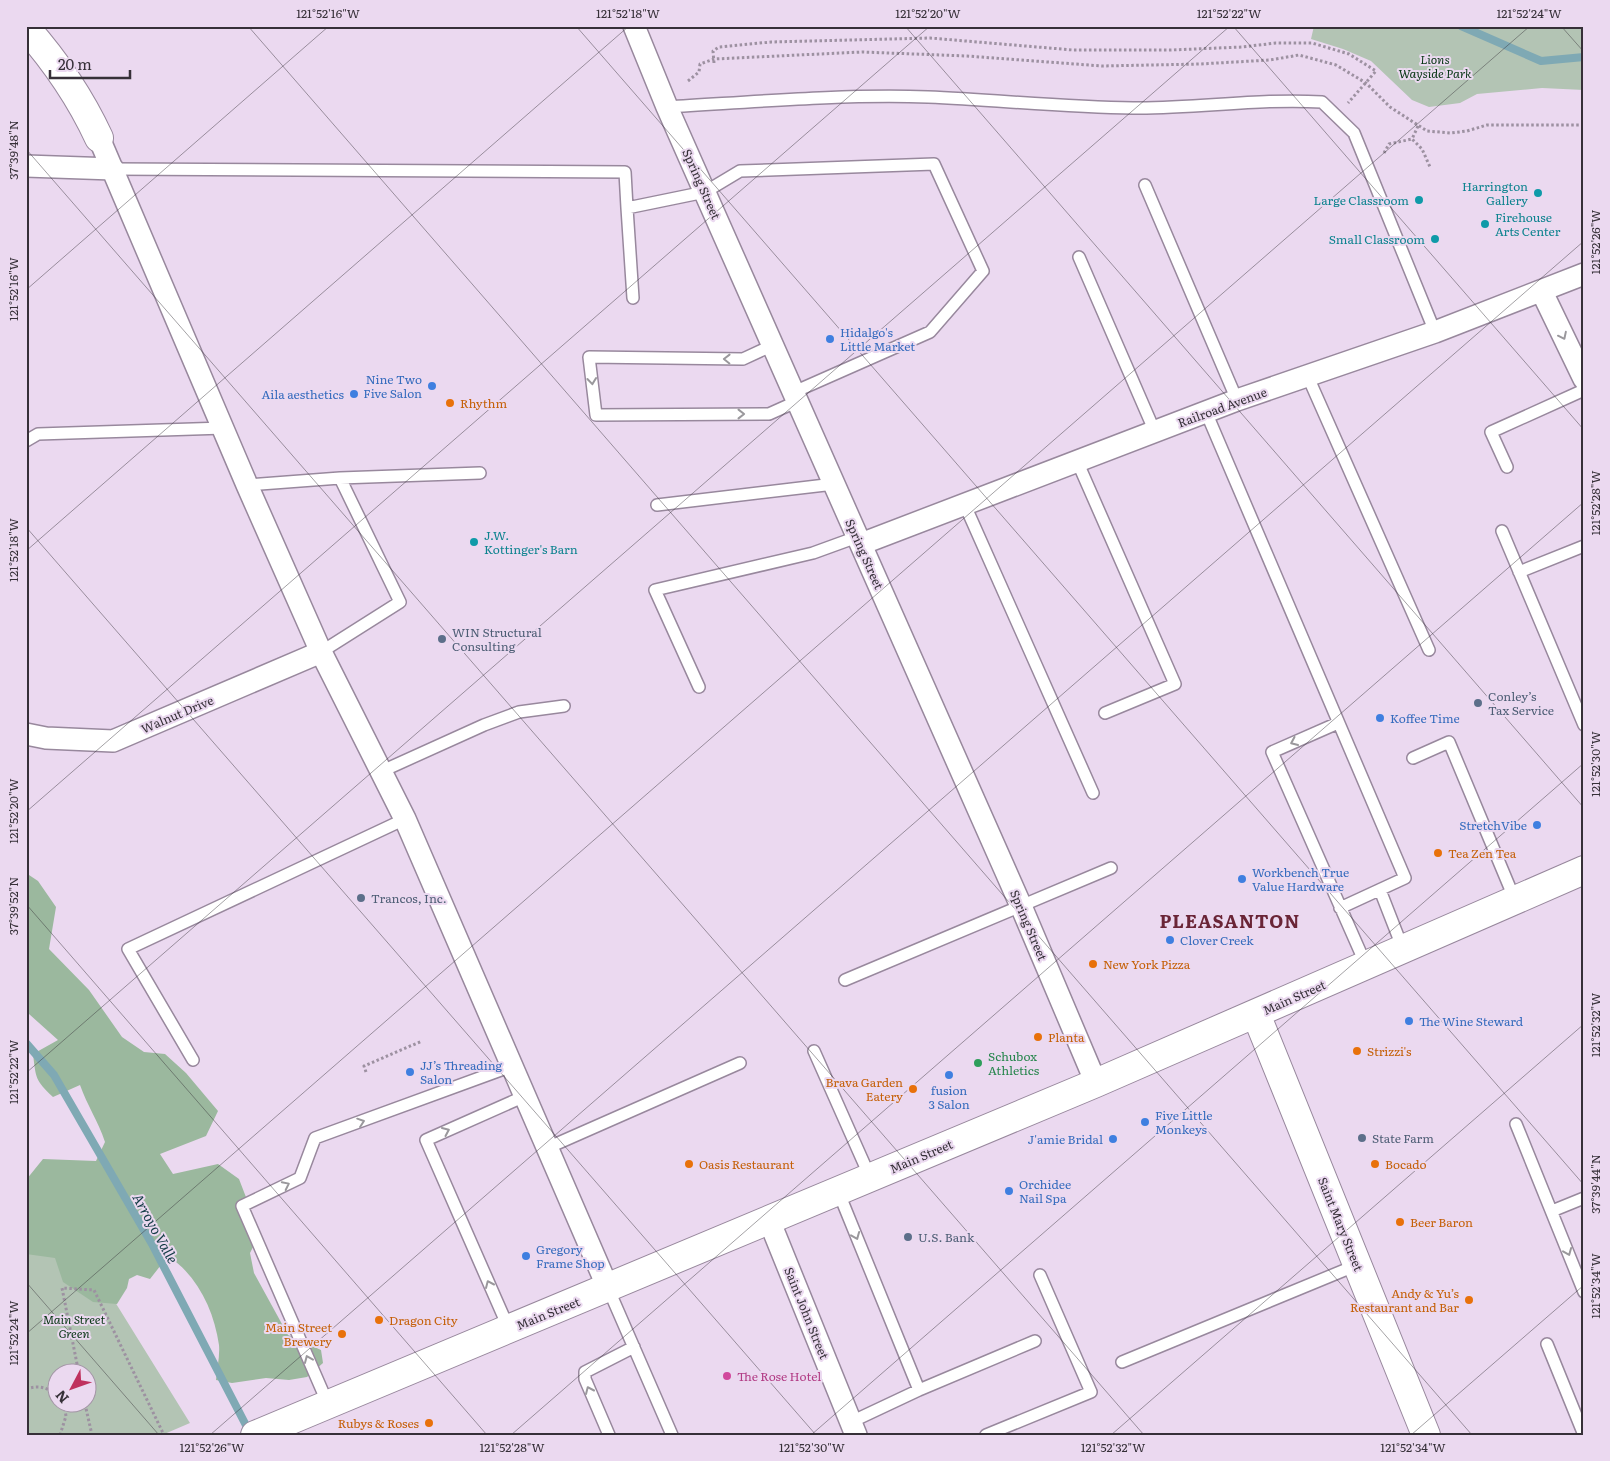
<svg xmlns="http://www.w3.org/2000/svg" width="1610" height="1461" viewBox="0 0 1610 1461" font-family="Literata,serif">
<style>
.green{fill:#b3c4b4;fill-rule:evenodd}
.forest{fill:#9bb89e}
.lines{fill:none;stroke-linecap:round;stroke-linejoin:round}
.stream{stroke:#7fa9b4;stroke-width:8}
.lane-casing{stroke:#98889d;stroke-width:14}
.street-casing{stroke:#98889d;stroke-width:24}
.secondary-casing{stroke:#98889d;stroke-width:30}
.path{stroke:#9d91a1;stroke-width:3;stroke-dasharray:2.5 2.5;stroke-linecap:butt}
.lane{stroke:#fff;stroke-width:11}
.street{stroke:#fff;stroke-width:21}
.secondary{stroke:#fff;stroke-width:28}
.oneway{stroke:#9a989c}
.ticks{fill:none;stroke:#363038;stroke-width:1;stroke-opacity:0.45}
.culture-dot{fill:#0f9aa8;stroke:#ebd9f0;stroke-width:2}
.shop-dot{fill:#3f7fe0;stroke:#ebd9f0;stroke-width:2}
.food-dot{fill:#e8710a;stroke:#ebd9f0;stroke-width:2}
.service-dot{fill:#5c6f8a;stroke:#ebd9f0;stroke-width:2}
.leisure-dot{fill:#2e9e5b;stroke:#ebd9f0;stroke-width:2}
.hotel-dot{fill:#d1479c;stroke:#ebd9f0;stroke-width:2}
.labels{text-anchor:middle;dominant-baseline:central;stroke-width:4;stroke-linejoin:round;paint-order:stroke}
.park-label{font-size:12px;font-style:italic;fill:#063512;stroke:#ebd9f0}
.street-label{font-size:12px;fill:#363038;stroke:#ebd9f0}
.culture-label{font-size:12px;fill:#0d838f;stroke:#ebd9f0;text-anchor:end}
.shop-label{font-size:12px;fill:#366cbe;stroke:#ebd9f0;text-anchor:start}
.food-label{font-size:12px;fill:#c56008;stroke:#ebd9f0;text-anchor:start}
.service-label{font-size:12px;fill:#4e5e75;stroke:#ebd9f0;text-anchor:start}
.leisure-label{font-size:12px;fill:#27864d;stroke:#ebd9f0;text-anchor:start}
.hotel-label{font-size:12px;fill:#b23c85;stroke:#ebd9f0;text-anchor:start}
.water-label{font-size:14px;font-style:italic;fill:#133b45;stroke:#ebd9f0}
.district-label{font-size:18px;font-weight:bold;letter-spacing:1px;fill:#6a2537;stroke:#ebd9f0}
.neatline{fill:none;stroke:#363038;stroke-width:2}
.ticks-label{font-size:12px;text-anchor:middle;fill:#363038}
</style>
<rect width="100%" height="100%" fill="#ebd9f0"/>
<path class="green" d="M1314,26H1584V90L1542,88L1477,94L1460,103L1429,107L1412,100L1371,61L1343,49L1311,39Z
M45,1189L190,1423L162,1435H26V1205ZM58,1374H88V1404H58Z"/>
<path class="forest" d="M26,873L38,881L56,907L49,949L89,990L122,1037L144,1052L165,1054L186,1073L218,1111L206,1136L160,1154L173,1174L218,1164L239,1179L254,1218L258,1237L250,1253L254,1273L288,1335L321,1350L323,1363L307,1377L289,1380L266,1378L232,1383L216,1380C217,1369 220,1356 219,1345C214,1310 197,1275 168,1256L150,1279L137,1275L129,1279L127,1288L117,1304L93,1302L63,1282L55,1258L26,1254V1180L43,1159L96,1161L105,1142C98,1121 87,1105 80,1085L53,1097C35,1080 36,1078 33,1054L58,1040L29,1014L26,1008Z"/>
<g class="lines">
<path class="stream" d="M1461,26L1541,61L1584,57
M26,1043L54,1075L152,1244L250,1433"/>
<g class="lane-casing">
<path id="lane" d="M667,107C754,102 842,94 928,97C997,100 1064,107 1133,108C1196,109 1259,98 1322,102L1354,133L1435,332
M113,169L625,172L627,208
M1145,185L1237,400
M1079,257L1155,432
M633,298L627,208L705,192L740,171L934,164L983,271L930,332L794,392
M773,345L743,359L589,357L596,415L769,414L798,401
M1308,377L1429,650
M1206,412L1405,878L1340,908
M26,441L38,434L224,428
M1077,461L1175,684L1105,713
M1507,467L1491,432L1584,390
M247,485L340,478L480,473
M964,503L1093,793
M657,505L834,484
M1502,531L1584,725
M1519,572L1584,546
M321,652L400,602L340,478
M699,687L655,590L813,553L857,537
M1338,723L1272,752L1366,965
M1413,758L1449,742L1515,900
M380,772L484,725L519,712L564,706
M1380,890L1403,949
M845,980L1111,868
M814,1051L870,1177
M193,1060L128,949L405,819
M1516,1124L1584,1292
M547,1148L740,1063
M838,1191L919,1390
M1552,1211L1584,1198
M608,1288L672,1435
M509,1329L426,1140L525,1096
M1547,1344L1584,1435
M1122,1362L1357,1265
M328,1404L242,1206L300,1178L315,1138L512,1066
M851,1422L919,1390L1035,1341
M609,1435L585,1379V1372L634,1347
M986,1435L1091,1392L1040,1275"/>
</g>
<g class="street-casing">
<path id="street" d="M634,26L667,107L1021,906L1096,1083
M99,138L247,485L321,652L405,819L608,1288
M26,166L113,169
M1542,292L1584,379
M861,544L1237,400L1435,332L1584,274
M26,734L46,738L113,741L321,652
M769,1220L856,1435"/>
</g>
<g class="secondary-casing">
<path id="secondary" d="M26,28C56,62 80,97 99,138
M1256,1014L1426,1435
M255,1435L1096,1083L1584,870"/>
</g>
<path class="path" d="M714,63L713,51L719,47L771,42L930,38L1073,50H1171L1242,47L1276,43H1312L1349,54L1376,71L1348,103
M688,81L699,72L700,64L714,59L862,52L967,56L1102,66L1200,64L1270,60L1299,55L1336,65L1366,83L1390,107L1427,131L1451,133L1467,131L1487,125H1584
M1418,126L1412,139L1422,149L1430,167
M1384,153L1389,144L1412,139
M366,1072L364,1066L422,1041
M79,1374L62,1288L94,1290L164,1435
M26,1389C39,1385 47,1387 58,1396
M85,1404L92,1435
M60,1435L66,1416L64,1404"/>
<use href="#lane" class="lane"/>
<use href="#street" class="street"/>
<use href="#secondary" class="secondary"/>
</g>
<defs><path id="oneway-chevron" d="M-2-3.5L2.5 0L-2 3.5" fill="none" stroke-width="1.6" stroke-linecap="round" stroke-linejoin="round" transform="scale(1.25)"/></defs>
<g class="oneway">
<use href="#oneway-chevron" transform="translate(1563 336) rotate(64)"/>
<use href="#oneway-chevron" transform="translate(727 359) rotate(-179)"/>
<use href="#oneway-chevron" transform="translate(592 381) rotate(84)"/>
<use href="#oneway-chevron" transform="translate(741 414)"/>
<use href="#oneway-chevron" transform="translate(1294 742) rotate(156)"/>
<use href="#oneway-chevron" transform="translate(361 1122) rotate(-19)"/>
<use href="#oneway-chevron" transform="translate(446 1131) rotate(-24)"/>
<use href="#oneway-chevron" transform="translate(286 1185) rotate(-26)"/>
<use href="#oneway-chevron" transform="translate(856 1236) rotate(68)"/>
<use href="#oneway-chevron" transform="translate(1568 1252) rotate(68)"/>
<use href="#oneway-chevron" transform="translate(489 1284) rotate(-114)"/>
<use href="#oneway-chevron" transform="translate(308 1359) rotate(-113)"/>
<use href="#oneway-chevron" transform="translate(589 1390) rotate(-114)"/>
</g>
<path class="ticks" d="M248,26L1472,1435M576,26L1584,1185M905,26L1584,808M1233,26L1584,430M1561,26L1584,52M26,29L29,26M26,149L1144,1435M26,290L329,26M26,527L816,1435M26,551L629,26M26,812L930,26M26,904L487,1435M26,1073L1230,26M26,1282L159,1435M26,1334L1530,26M210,1435L1584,241M511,1435L1584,502M811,1435L1584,763M1111,1435L1584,1024M1411,1435L1584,1285"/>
<g class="culture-dot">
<circle cx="1538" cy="193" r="5"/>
<circle cx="1419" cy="200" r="5"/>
<circle cx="1485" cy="224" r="5"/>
<circle cx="1435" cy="239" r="5"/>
<circle cx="474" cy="542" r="5"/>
</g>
<g class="shop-dot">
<circle cx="830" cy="339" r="5"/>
<circle cx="432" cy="386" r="5"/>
<circle cx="354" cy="394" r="5"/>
<circle cx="1380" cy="718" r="5"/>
<circle cx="1537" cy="825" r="5"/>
<circle cx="1242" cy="879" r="5"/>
<circle cx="1170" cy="940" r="5"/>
<circle cx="1409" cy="1021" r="5"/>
<circle cx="410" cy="1072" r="5"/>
<circle cx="949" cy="1075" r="5"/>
<circle cx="1145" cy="1122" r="5"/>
<circle cx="1113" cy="1139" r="5"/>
<circle cx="1009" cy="1191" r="5"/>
<circle cx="526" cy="1256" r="5"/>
</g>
<g class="food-dot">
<circle cx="450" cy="403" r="5"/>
<circle cx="1438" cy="853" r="5"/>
<circle cx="1093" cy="964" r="5"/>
<circle cx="1038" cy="1037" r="5"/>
<circle cx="1357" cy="1051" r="5"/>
<circle cx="913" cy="1089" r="5"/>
<circle cx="689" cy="1164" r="5"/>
<circle cx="1375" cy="1164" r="5"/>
<circle cx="1400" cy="1222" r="5"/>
<circle cx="1469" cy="1300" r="5"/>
<circle cx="379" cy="1320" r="5"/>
<circle cx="342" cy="1334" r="5"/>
<circle cx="429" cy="1423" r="5"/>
</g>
<g class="service-dot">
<circle cx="442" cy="639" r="5"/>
<circle cx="1478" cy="703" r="5"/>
<circle cx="361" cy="898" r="5"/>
<circle cx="1362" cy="1138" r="5"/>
<circle cx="908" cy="1237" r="5"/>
</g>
<circle class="leisure-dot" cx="978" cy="1063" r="5"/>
<circle class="hotel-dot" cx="727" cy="1376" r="5"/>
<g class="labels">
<g class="park-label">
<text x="1435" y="59">Lions<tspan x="1435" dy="14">Wayside Park</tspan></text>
<text x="74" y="1319">Main Street<tspan x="74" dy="14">Green</tspan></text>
</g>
<g class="street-label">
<text transform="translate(702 184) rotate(66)">Spring Street</text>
<text transform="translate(1222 407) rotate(-20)">Railroad Avenue</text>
<text transform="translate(865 554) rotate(66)">Spring Street</text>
<text transform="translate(177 714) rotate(-23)">Walnut Drive</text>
<text transform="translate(1029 925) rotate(67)">Spring Street</text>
<text transform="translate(1294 997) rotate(-24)">Main Street</text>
<text transform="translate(921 1156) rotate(-23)">Main Street</text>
<text transform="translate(1341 1224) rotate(68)">Saint Mary Street</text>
<text transform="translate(548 1313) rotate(-22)">Main Street</text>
<text transform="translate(807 1313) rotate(68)">Saint John Street</text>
</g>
<g class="culture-label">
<text x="1528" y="186">Harrington<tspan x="1528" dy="14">Gallery</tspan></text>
<text x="1409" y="200">Large Classroom</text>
<text x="1495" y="217" text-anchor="start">Firehouse<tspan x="1495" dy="14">Arts Center</tspan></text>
<text x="1425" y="239">Small Classroom</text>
<text x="484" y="535" text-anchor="start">J.W.<tspan x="484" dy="14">Kottinger's Barn</tspan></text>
</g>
<g class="shop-label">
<text x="840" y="332">Hidalgo's<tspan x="840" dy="14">Little Market</tspan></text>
<text x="422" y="379" text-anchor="end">Nine Two<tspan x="422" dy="14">Five Salon</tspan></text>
<text x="344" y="394" text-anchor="end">Aila aesthetics</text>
<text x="1390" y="718">Koffee Time</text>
<text x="1527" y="825" text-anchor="end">StretchVibe</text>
<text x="1252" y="872">Workbench True<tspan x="1252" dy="14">Value Hardware</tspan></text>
<text x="1180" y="940">Clover Creek</text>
<text x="1419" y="1021">The Wine Steward</text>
<text x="420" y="1065">JJ’s Threading<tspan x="420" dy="14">Salon</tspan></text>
<text x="949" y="1090" text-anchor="middle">fusion<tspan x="949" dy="14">3 Salon</tspan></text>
<text x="1155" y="1115">Five Little<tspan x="1155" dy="14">Monkeys</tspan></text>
<text x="1103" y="1139" text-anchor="end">J'amie Bridal</text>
<text x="1019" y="1184">Orchidee<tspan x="1019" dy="14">Nail Spa</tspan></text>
<text x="536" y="1249">Gregory<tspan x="536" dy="14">Frame Shop</tspan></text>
</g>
<g class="food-label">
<text x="460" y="403">Rhythm</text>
<text x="1448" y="853">Tea Zen Tea</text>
<text x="1103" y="964">New York Pizza</text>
<text x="1048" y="1037">Planta</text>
<text x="1367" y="1051">Strizzi's</text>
<text x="903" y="1082" text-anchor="end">Brava Garden<tspan x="903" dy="14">Eatery</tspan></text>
<text x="699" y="1164">Oasis Restaurant</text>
<text x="1385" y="1164">Bocado</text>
<text x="1410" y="1222">Beer Baron</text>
<text x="1459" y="1293" text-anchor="end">Andy &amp; Yu’s<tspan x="1459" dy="14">Restaurant and Bar</tspan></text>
<text x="389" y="1320">Dragon City</text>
<text x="332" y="1327" text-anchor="end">Main Street<tspan x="332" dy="14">Brewery</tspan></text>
<text x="419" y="1423" text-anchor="end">Rubys &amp; Roses</text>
</g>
<g class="service-label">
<text x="452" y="632">WIN Structural<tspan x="452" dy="14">Consulting</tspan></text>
<text x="1488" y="696">Conley’s<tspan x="1488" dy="14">Tax Service</tspan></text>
<text x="371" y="898">Trancos, Inc.</text>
<text x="1372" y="1138">State Farm</text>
<text x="918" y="1237">U.S. Bank</text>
</g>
<g class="leisure-label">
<text x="988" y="1056">Schubox<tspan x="988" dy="14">Athletics</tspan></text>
</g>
<g class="hotel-label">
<text x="737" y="1376">The Rose Hotel</text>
</g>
<g class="water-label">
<text transform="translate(156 1228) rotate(61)">Arroyo Valle</text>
</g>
<g class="district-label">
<text x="1230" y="920">PLEASANTON</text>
</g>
</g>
<rect width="1610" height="1461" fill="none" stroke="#ebd9f0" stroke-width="55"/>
<g transform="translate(72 1388) rotate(229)"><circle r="24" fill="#ebd9f0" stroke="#a395a6"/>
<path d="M0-4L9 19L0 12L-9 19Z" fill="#bf315e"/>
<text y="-8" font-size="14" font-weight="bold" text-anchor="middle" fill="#363038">N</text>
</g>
<path d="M50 70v8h80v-8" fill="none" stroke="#363038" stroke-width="2.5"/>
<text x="58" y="70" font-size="15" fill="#363038" stroke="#ebd9f0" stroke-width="4" paint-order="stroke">20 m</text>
<rect x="28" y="28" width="1554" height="1406" class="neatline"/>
<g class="ticks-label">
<text x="328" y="18">121°52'16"W</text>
<text x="628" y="18">121°52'18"W</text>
<text x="928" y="18">121°52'20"W</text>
<text x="1229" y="18">121°52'22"W</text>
<text x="1529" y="18">121°52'24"W</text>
<text transform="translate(14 150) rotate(-90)" y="4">37°39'48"N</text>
<text transform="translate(1596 242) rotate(-90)" y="4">121°52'26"W</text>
<text transform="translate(14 289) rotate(-90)" y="4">121°52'16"W</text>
<text transform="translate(1596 503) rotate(-90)" y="4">121°52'28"W</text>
<text transform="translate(14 550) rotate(-90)" y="4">121°52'18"W</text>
<text transform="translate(1596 764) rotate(-90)" y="4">121°52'30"W</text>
<text transform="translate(14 811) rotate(-90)" y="4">121°52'20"W</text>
<text transform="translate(14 906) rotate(-90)" y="4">37°39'52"N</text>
<text transform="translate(1596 1025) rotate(-90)" y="4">121°52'32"W</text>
<text transform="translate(14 1072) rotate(-90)" y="4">121°52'22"W</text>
<text transform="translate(1596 1184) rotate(-90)" y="4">37°39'44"N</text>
<text transform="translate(1596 1286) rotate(-90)" y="4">121°52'34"W</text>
<text transform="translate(14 1333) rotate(-90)" y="4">121°52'24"W</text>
<text x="212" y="1452">121°52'26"W</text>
<text x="512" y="1452">121°52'28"W</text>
<text x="812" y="1452">121°52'30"W</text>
<text x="1113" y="1452">121°52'32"W</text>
<text x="1413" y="1452">121°52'34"W</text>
</g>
</svg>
